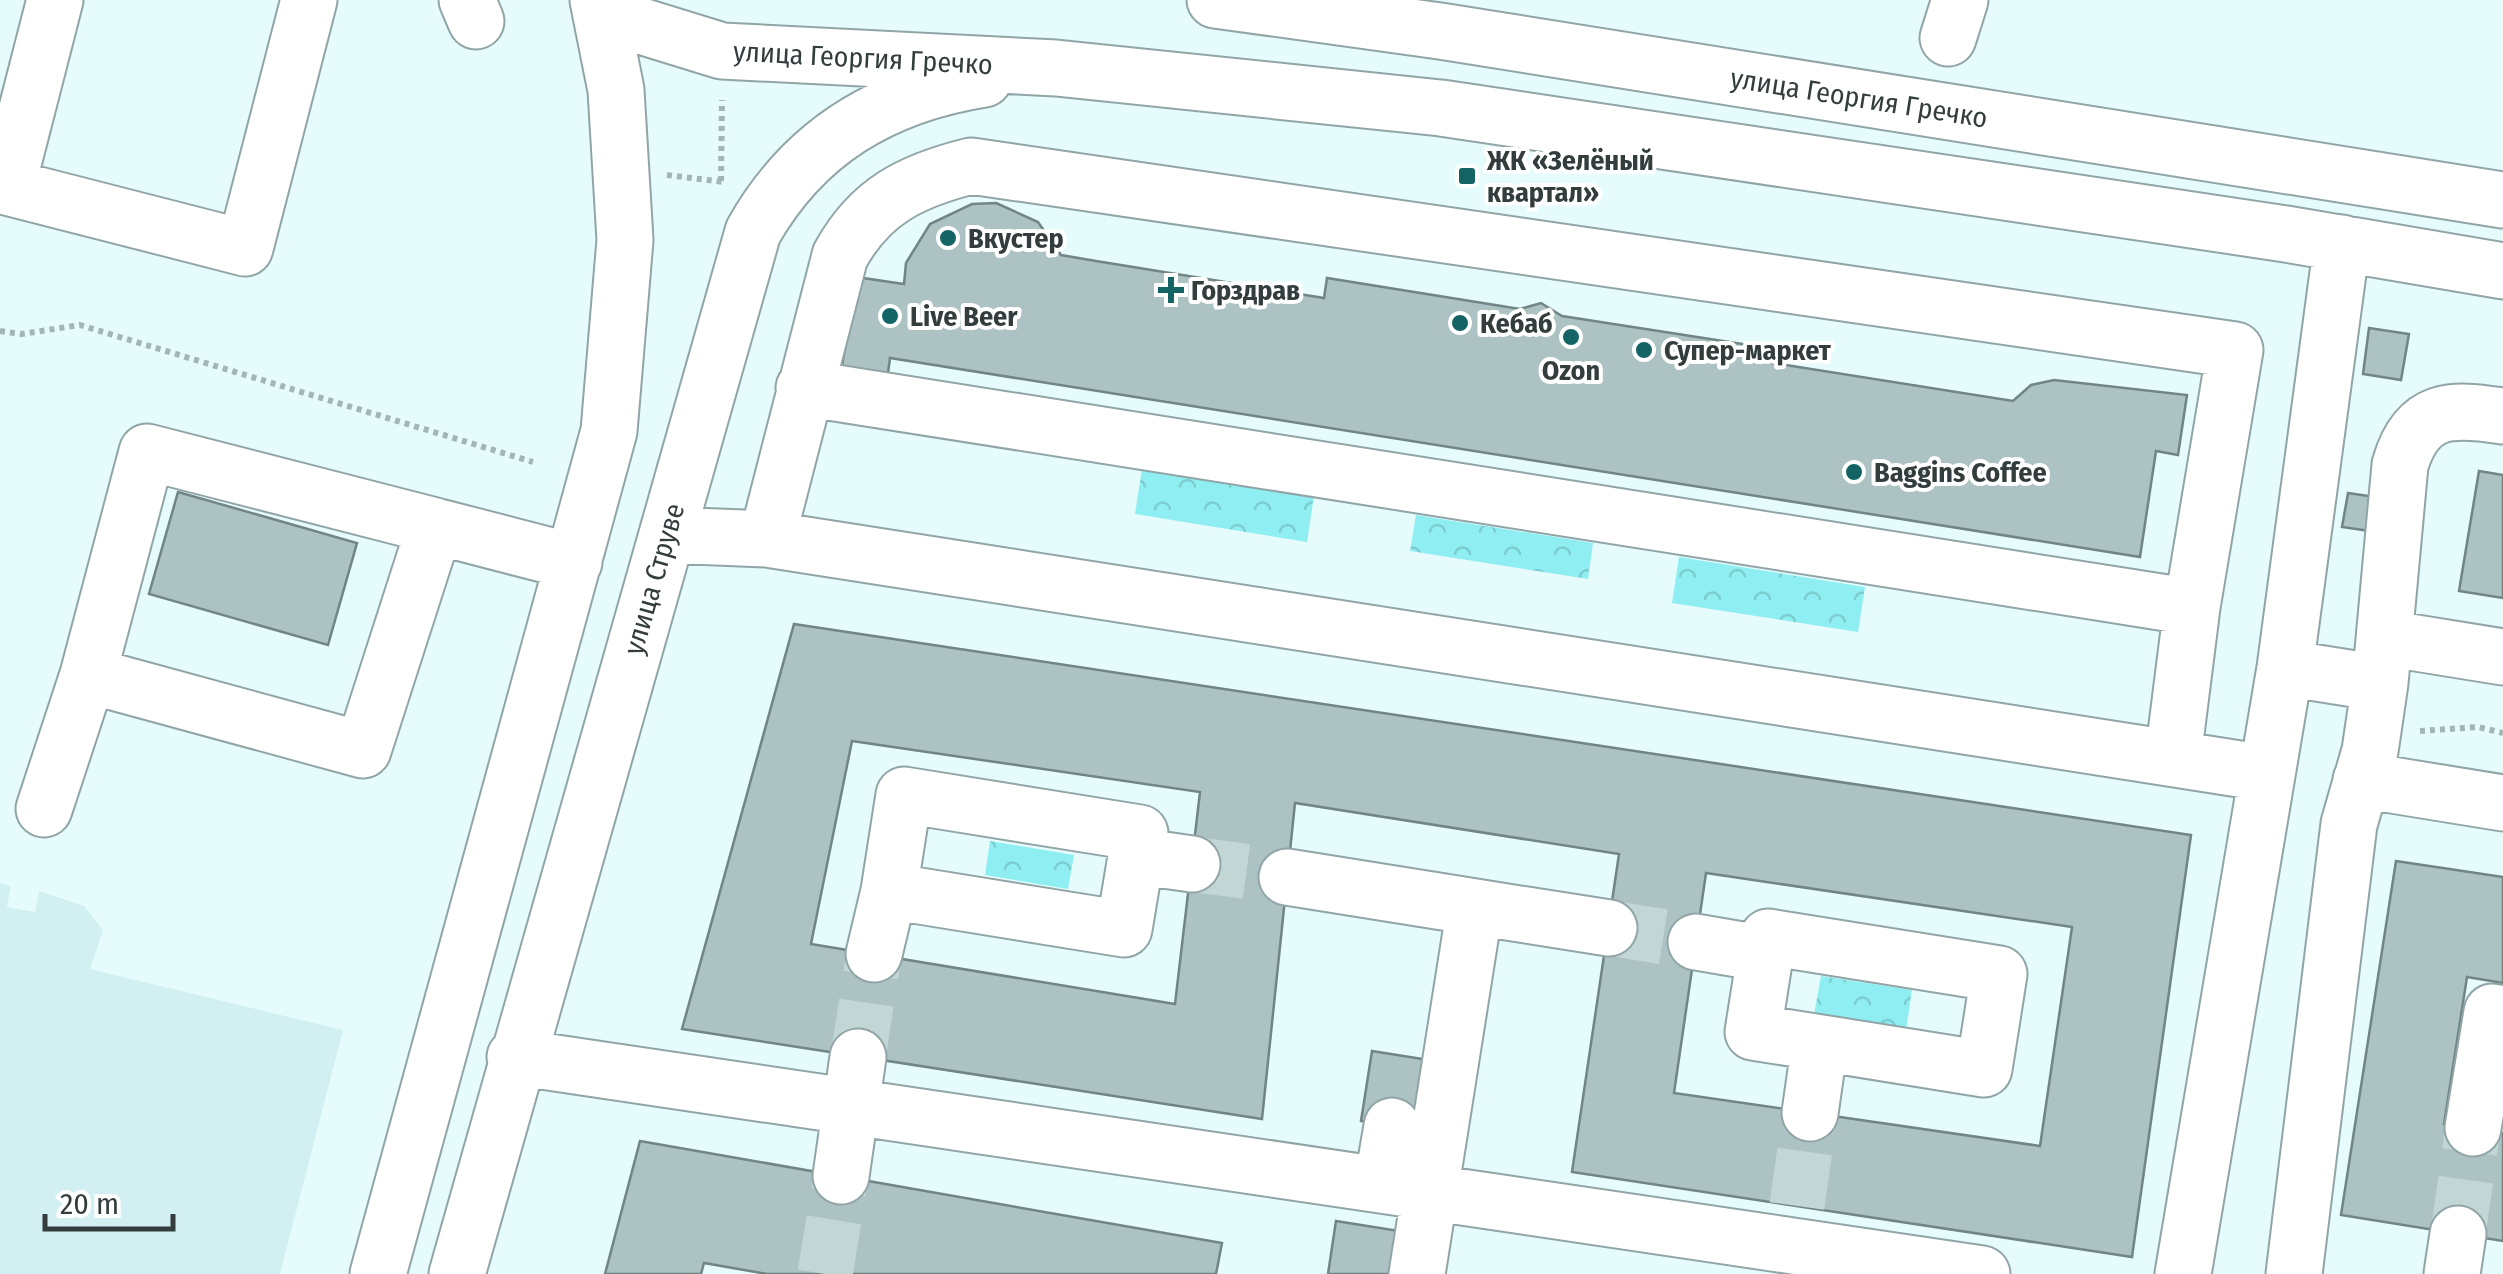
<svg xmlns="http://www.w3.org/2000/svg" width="2503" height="1274" viewBox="0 0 2503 1274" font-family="'Fira Sans Condensed',sans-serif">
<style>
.built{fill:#d2f0f1}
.park{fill:url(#park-crowns)}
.building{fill:#adc2c3;stroke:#718585;stroke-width:2.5;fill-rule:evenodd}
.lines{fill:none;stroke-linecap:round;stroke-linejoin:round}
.minor-tunnel{stroke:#c2d6d6;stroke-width:55;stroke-dasharray:55 28;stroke-linecap:butt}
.minor-casing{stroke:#91a5a6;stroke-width:59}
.path{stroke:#a4b5b5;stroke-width:6;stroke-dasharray:5 5;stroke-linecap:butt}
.minor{stroke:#fff;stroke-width:55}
.poi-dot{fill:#146466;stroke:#fff;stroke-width:4}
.labels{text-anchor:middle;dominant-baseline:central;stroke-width:8;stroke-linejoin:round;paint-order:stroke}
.street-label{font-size:28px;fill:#343d3d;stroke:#fff}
.poi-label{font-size:28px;font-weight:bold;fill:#343d3d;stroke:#fff;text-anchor:start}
</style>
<defs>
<pattern id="park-crowns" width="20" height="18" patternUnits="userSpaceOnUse" patternTransform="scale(2.5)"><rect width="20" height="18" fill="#8feef1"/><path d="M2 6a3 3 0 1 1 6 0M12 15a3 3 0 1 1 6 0" fill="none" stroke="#7ccdd0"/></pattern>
</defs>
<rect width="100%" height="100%" fill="#e6fcfc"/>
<path class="built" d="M0,883L11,886L7,907L35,912L39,891L84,906L103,930L90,969L343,1030L280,1274H0Z"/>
<path class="park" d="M1142,469L1314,496L1307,542L1135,514Z
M1416,515L1593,543L1588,579L1410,551Z
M1679,557L1865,587L1858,632L1672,603Z
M990,841L1074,855L1068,889L985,875Z
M1821,976L1912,990L1906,1030L1814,1015Z"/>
<path class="building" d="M996,203L1038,222L1061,255L1096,261L1324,298L1327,278L1520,309L1541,303L1562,316L1749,345L1747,358L1754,360L2013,401L2031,385L2054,380L2187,395L2178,455L2156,451L2140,557L890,358L888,373L842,366L856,277L904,284L906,263L930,224L972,204Z
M2369,328L2409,334L2401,380L2363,374Z
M2479,471L2503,475V598L2459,591Z
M178,492L357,543L328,645L149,594Z
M2348,493L2382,498L2377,532L2342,527Z
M794,624L2191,835L2132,1257L1572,1172L1619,854L1295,803L1262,1119L682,1029ZM852,741L1200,792L1175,1004L811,944ZM1706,873L2072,927L2040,1146L1674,1093Z
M2396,861L2503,877V983L2467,977L2444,1124L2503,1133V1241L2341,1215Z
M1372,1051L1429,1060L1419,1130L1361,1121Z
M640,1141L1222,1243L1216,1274H767L704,1263L701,1274H605Z
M1336,1221L1399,1231L1392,1274H1328Z"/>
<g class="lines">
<path class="minor-tunnel" d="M1192,864L1287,877
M1609,928L1696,942
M858,1057L874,954
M1797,1206L1810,1113
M2458,1234L2473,1128
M825,1274L841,1176"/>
<g class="minor-casing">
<path id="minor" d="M55,0L7,187L245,248L309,0
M467,0L476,21
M1215,0L1440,31L2503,200
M602,14L722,51L1056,68L1441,108L2286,234L2503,271
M1948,38L1960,0
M804,388L2192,607
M667,535L767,539L2265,773
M767,539L840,256C870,201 911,181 971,166L2235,350L2192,607L2173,757
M2385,638L2503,657
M2285,668L2380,683
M88,675L363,750L435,526L574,562
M2361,780L2503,803
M904,795L1140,833L1124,929L889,891Z
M44,809L88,675L147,452L435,526
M1136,856L1192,864
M1287,877L1475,907
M1768,937L1999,974L1984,1069L1753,1032Z
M1696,942L1766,954
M874,954L889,891
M515,1057L1982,1274
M1810,1113L1820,1043
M2473,1128L2492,1012L2503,1014
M841,1176L858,1057
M1382,1185L1392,1126
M378,1274L609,431L625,240L616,90L598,0
M457,1274L753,232C804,142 882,95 984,79
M1417,1274L1475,907L1609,928
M2183,1274L2285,668L2342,243
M2294,1274L2349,824L2370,751L2380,683L2400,465C2417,407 2450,408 2503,416
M2452,1274L2458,1234"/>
</g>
<path class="path" d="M667,175L724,182
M721,181L722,100
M0,331L21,334L80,325L533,462
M2420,731L2478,727L2503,733"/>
<use href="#minor" class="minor"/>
</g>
<g class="poi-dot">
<rect x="1457" y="166" width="20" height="20" rx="5"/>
<circle cx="948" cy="238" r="10"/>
<path d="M1166 275h10v10h10v10h-10v10h-10v-10h-10v-10h10z"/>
<circle cx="890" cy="316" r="10"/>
<circle cx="1460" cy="323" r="10"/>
<circle cx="1571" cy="337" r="10"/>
<circle cx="1644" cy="350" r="10"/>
<circle cx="1854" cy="472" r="10"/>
</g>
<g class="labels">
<g class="street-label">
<text transform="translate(863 58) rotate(3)">улица Георгия Гречко</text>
<text transform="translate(1859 98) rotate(9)">улица Георгия Гречко</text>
<text transform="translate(654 579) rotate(-74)">улица Струве</text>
</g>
<g class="poi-label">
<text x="1487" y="160">ЖК «Зелёный<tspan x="1487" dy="32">квартал»</tspan></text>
<text x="968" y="238">Вкустер</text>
<text x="1191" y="290">Горздрав</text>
<text x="910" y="316">Live Beer</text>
<text x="1480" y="323">Кебаб</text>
<text x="1664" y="350">Супер-маркет</text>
<text x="1571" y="370" text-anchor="middle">Ozon</text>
<text x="1874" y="472">Baggins Coffee</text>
</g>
</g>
<path d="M45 1214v15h128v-15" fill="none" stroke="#343d3d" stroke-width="5"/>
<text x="60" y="1214" font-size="30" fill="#343d3d" stroke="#ffffff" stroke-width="8" paint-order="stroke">20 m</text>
</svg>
